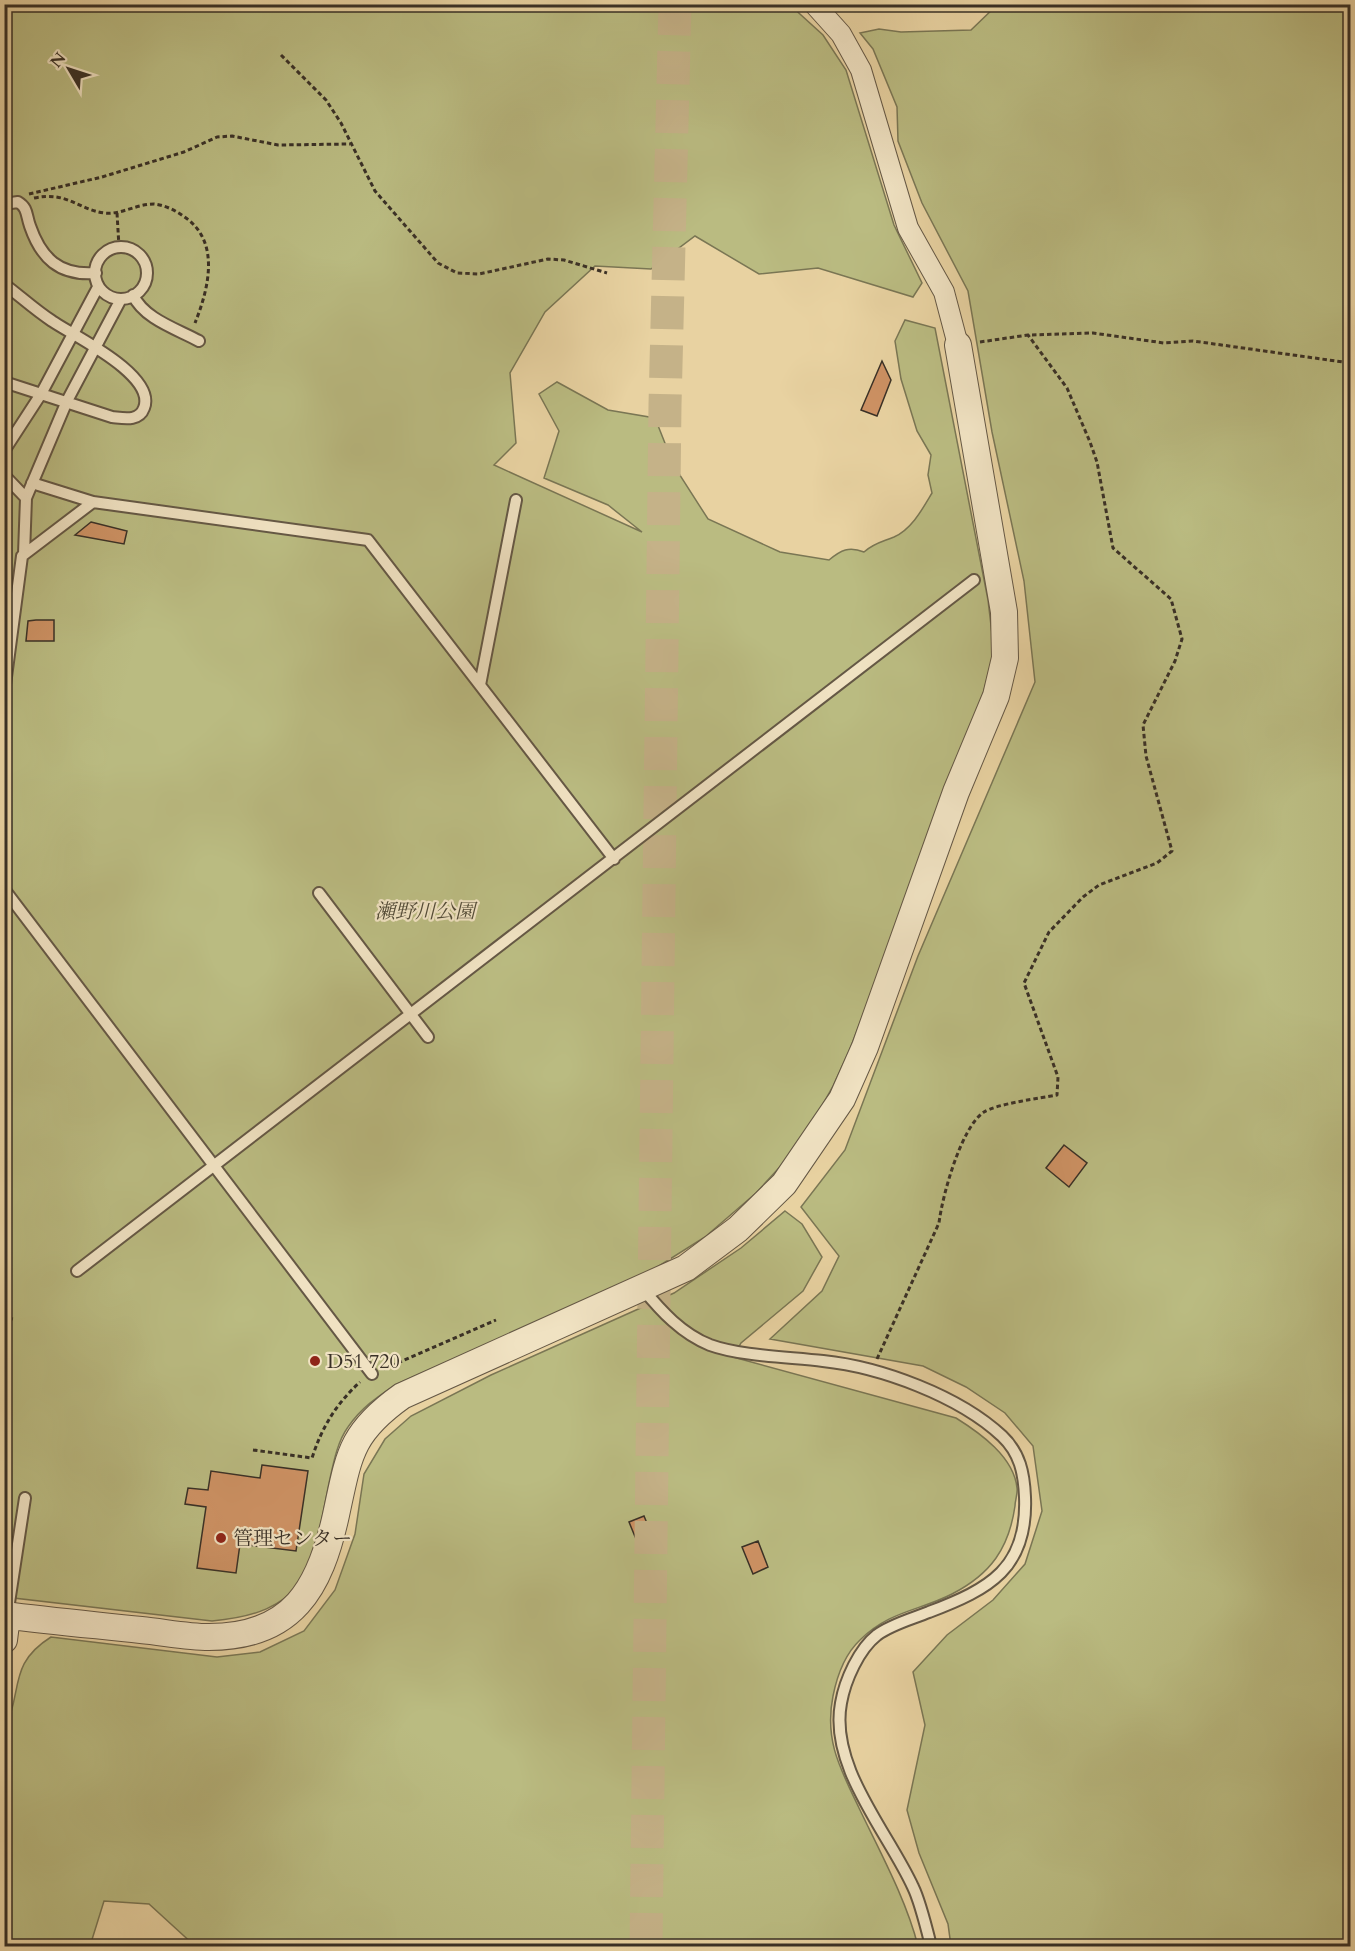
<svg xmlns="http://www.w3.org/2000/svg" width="1355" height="1951" viewBox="0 0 1355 1951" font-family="Cardo,'Noto Serif JP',serif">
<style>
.green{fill:#babb81;stroke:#7a7654;stroke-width:1.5}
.building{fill:#ce9264;stroke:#393026;stroke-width:1.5}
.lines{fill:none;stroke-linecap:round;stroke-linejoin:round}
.motorway-tunnel{stroke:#c5b288;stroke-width:33;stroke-dasharray:33 16;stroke-linecap:butt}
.service-casing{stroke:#655845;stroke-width:14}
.minor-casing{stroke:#655845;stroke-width:22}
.tertiary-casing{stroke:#655845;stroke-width:28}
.path{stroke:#393026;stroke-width:3;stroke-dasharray:4.5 3;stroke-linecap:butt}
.service{stroke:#f0e2c2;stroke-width:10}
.minor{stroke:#f0e2c2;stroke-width:20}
.tertiary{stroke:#f0e2c2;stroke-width:26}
.poi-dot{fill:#8f2418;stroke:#f0e2c2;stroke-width:2}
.labels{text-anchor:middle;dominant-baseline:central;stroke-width:4.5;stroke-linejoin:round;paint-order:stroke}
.park-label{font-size:20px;font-style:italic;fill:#534c38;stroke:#f0e2c2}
.poi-label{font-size:20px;fill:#393026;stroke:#f0e2c2;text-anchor:start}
</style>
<rect width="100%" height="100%" fill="#e8d2a1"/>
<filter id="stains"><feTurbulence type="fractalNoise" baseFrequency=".00333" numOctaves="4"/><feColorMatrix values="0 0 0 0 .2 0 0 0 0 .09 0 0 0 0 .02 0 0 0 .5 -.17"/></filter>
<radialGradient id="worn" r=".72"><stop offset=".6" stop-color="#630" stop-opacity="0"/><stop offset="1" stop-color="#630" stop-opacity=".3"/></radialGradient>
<path class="green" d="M5,5H790L823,35L846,70L894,225L922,283L913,297L818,268L759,274L695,236L651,269L595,266L545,312L510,373L516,443L494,465L642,532L608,505L544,478L559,431L539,394L557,382L608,410L655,418L674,466L708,519L780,552L829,560C841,550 849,546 864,552C874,543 882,542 894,537C912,529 923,508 932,493L928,475L931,455L917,431L901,379L895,341L905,320L935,328L988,600L994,651L979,710L850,1049L833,1086L800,1145L756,1193L705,1237L651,1271L395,1385C377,1397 361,1408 348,1427C337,1442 333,1465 329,1483C312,1567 311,1612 212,1621L5,1597Z
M997,5H1350V1946H951L948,1924L919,1853L907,1810L925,1725L913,1672L947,1635L993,1600L1025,1564L1042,1511L1033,1446L1005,1413L966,1387L923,1366L770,1339L822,1291L839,1256L801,1207L845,1150L918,956L1035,682L1024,581L992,432L968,291L922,203L898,141L897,107L873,49L860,33L879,29L901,32L971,30Z
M785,1211L802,1224L822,1257L803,1291L741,1343L733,1357L956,1418C980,1433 1014,1457 1017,1488C1018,1493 1015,1500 1015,1506C1009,1548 991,1574 952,1594C919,1611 889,1611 860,1640C844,1655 837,1676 833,1696C824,1741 841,1770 859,1808C880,1852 906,1899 918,1946H195L149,1904L104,1901L90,1946H5V1729C23,1690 8,1664 51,1637L217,1657L260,1652L304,1631L335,1590L355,1534L364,1474L385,1439L411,1416L491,1375L674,1293L741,1248Z"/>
<path class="building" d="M882,361L891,380L877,416L861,410Z
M91,522L127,531L124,544L75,535Z
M36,620H54V641H26L28,621Z
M1064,1145L1087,1163L1069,1187L1046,1168Z
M262,1465L308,1471L296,1551L240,1544L236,1573L197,1568L206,1507L185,1504L188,1488L208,1490L211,1471L260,1478Z
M644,1516L651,1533L636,1539L629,1522Z
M758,1541L768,1567L753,1574L742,1547Z"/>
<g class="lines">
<path class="motorway-tunnel" d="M646,1946L665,405L675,4"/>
<g class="service-casing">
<path id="service" d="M4,204L18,202C28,208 26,215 30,226C41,258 59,276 96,273
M95 273a26 26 0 1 1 52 0a26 26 0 1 1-52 0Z
M4,284C20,296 35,310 52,321C72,335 157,375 144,408C139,422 123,418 112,417L4,382
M133,295C144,319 177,329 199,341
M4,451L41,394L98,287
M4,475L26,498L24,554
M32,483L93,502
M26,498L67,401L121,299
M480,685L516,500
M4,692L22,556L93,502L368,540L614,859
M4,889L372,1374
M319,893L428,1037
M77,1271L974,580
M643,1289C661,1311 682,1334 710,1345C740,1356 790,1357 823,1361C881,1367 959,1396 1002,1436C1020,1453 1024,1473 1025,1497C1028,1568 990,1589 929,1612C912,1619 892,1624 877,1635C859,1649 845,1680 841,1703C829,1767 888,1832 913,1887C920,1901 927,1930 931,1946
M7,1616L25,1498"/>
</g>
<g class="minor-casing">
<path id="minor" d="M814,4L841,34L861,70L908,228L944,292L958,345"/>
</g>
<g class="tertiary-casing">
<path id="tertiary" d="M4,1615C50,1621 95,1625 141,1630C163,1632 187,1637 209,1637C293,1637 320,1588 336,1515C349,1455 350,1433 402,1396L686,1268L738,1229L784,1184L842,1099L865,1047L956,792L996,696L1005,658L1004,612L958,345
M4,1640L7,1616"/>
</g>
<path class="path" d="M281,55L326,100L341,123L375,191L438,263L457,273L479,274L548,259L564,260L607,273
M29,194L102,177L184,152L217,137L232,136L278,145L350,144
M34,198C67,191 77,209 104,213C121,215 136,204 154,204C164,205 175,210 183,216C221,240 209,288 195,323
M117,213L119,247
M980,342L1028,335L1093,333L1164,343L1193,341L1350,363
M4,1318L13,1319
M877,1359L939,1223C942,1197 961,1127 984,1112C996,1104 1041,1098 1057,1095L1058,1077L1024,983L1049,932L1083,897L1099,885L1157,863L1172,851L1146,756L1143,725L1175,661L1182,639L1171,599L1113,548L1097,462L1090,442L1067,388L1028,335
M384,1369L496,1320
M253,1450L312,1458C322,1427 336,1404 360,1382"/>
<use href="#service" class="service"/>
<use href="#minor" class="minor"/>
<use href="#tertiary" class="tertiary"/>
</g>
<g class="poi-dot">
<circle cx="315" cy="1361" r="6"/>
<circle cx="221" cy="1538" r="6"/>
</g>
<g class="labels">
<g class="park-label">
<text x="425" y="911">瀬野川公園</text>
</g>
<g class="poi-label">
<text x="327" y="1361">D51 720</text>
<text x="233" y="1538">管理センター</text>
</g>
</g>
<rect width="1355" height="1951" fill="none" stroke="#e8d2a1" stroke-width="24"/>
<rect x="6" y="6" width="1343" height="1939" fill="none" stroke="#393026" stroke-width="3"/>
<rect x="12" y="12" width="1331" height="1927" fill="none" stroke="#393026" stroke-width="1.5"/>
<g transform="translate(69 69) rotate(309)" stroke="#f0e2c2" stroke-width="4.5" paint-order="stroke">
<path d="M0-4.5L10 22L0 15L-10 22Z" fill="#393026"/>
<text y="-9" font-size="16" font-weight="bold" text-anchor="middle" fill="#393026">N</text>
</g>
<rect width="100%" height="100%" filter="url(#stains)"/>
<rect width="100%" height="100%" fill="url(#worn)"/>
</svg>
